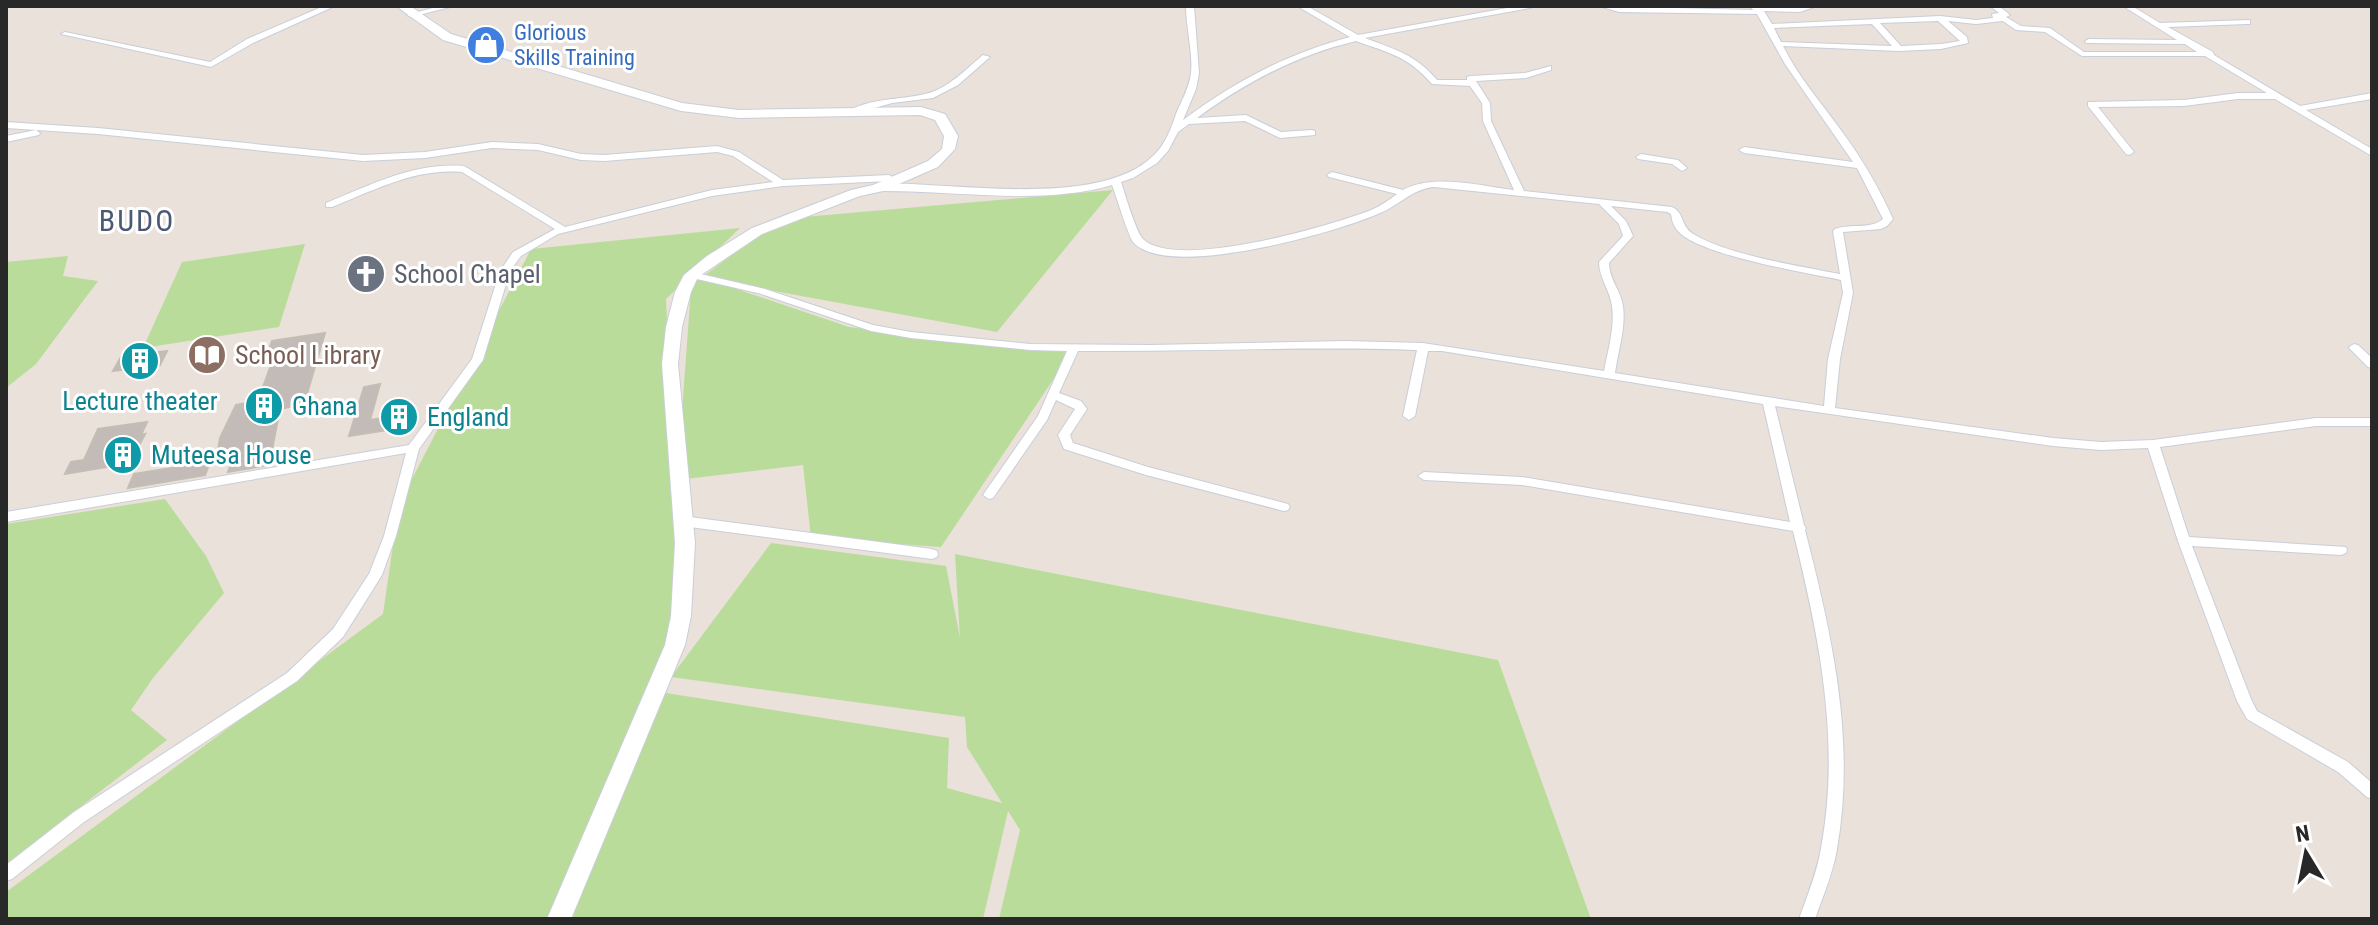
<svg xmlns="http://www.w3.org/2000/svg" width="2378" height="925" viewBox="0 0 2378 925" font-family="'Roboto Condensed',sans-serif">
<style>
.green{fill:#badc9a}
.building{fill:#c2bbb7;stroke:#c4bdb4;stroke-width:2}
.lines{fill:none;stroke-linecap:round;stroke-linejoin:round}
.street-casing{stroke:#c9ced9;stroke-width:2}
.secondary-casing{stroke:#c9ced9;stroke-width:2}
.street{fill:#fff;fill-rule:evenodd}
.secondary{fill:#fff;fill-rule:evenodd}
.labels{text-anchor:middle;dominant-baseline:central;stroke-width:6;stroke-linejoin:round;paint-order:stroke}
.far-shop-label{font-size:22px;fill:#366cbe;stroke:#fff;text-anchor:start}
.worship-label{font-size:26px;fill:#5b616d;stroke:#fff;text-anchor:start}
.education-label{font-size:26px;fill:#785e54;stroke:#fff;text-anchor:start}
.culture-label{font-size:26px;fill:#0d838f;stroke:#fff;text-anchor:start}
.quarter-label{font-size:30px;letter-spacing:2px;fill:#4c5975;stroke:#fff}
</style>
<rect width="100%" height="100%" fill="#e9e1da"/>
<path class="green" d="M1113,190L997,332L704,278L849,327L1071,353L941,547L811,538L803,465L677,480L692,275L701,278L756,237L804,217Z
M740,228L666,299L681,616L553,919H6V892L383,614L399,504L531,249Z
M305,244L279,327L143,348L182,262Z
M68,256L63,276L98,281L36,364L6,388V262Z
M165,499L206,556L224,593L153,678L131,710L167,740L6,864V524Z
M771,543L946,566L960,638L955,554L1498,660L1591,919H999L1020,830L1008,811L983,919H567L666,693L949,738L947,788L1002,803L967,747L965,717L671,677Z"/>
<path class="building" d="M325,333L304,404L280,409L269,465L228,472L237,446L218,450L220,438L236,405L258,401L276,351L268,353L272,341Z
M167,351L160,365L113,371L121,357Z
M380,384L370,420L410,414L406,427L349,436L364,387Z
M147,422L141,435L145,434L130,463L65,474L71,462L84,460L98,429Z
M210,462L205,475L128,488L134,474Z"/>
<g class="lines">
<g class="street-casing">
<path id="street" d="M324,6H335L253,43L211,67L61,34L65,32L210,62L247,39Z
M440,6H454L411,17L407,15Z
M1186,6H1194L1199,73L1196,89L1183,120C1236,81 1286,54 1350,37L1297,6H1307L1358,35L1518,6H1534L1530,8L1365,38C1396,50 1415,54 1437,80H1467V77L1470,76L1525,73L1551,66V70L1526,78L1476,81L1490,103L1491,121L1524,191L1672,207C1686,214 1679,226 1695,235C1729,255 1799,266 1840,274L1833,231L1835,229C1851,223 1870,230 1883,219L1857,168L1744,153L1739,150L1744,147L1853,162L1785,64L1757,14L1619,12L1599,6L1753,10L1750,6L1800,8L1817,6L1800,12L1764,11L1772,24L1940,16L1976,20L1993,18L1992,14L1999,13L1990,6H1999L2010,15L2006,17L2021,26L2050,28L2084,52H2197L2185,44L2086,43L2085,41L2089,39L2177,40L2123,6H2132L2160,23L2250,20V24H2247L2168,27L2213,52L2214,55L2300,106L2372,93V99L2306,110L2372,149V156L2275,99H2238L2184,106L2098,107L2134,152L2129,155L2126,154L2088,106V102L2184,100L2238,93H2267L2205,56H2082L2045,32L2016,30L2003,21L1976,24L1948,21L1967,37L1968,43L1941,49L1899,51L1783,46C1799,78 1823,105 1843,133C1863,160 1879,188 1893,219L1887,226L1881,229L1843,232L1853,293L1840,359L1835,408L2053,438L2101,442L2153,440L2316,418H2372V426H2316L2160,447L2189,537L2346,547L2347,550L2346,553L2341,555L2192,546L2251,699L2257,711L2348,762L2372,783V799L2367,797L2338,772L2247,719L2237,701L2178,541L2148,448L2101,450L2053,446L1775,406L1804,525L1806,528L1805,530C1832,635 1856,741 1837,849C1833,873 1823,896 1815,919H1799C1807,896 1817,873 1821,848C1841,741 1819,636 1793,531L1522,485L1424,480L1418,476L1424,472L1522,477L1790,522L1763,404L1442,351H1428L1415,416L1409,420L1403,416L1417,350C1304,346 1191,352 1078,351L1059,393L1081,401L1087,409L1070,435L1073,443L1148,467L1288,504L1290,507L1288,510L1284,511L1146,475L1064,449L1058,435L1075,409L1056,400L1047,420L993,498L989,499L983,495L1038,416L1067,351L1030,350L911,338L871,331L758,293L688,277L687,275L692,272L765,289L873,325L911,332L1030,344L1150,345L1346,341L1423,343L1604,371C1608,350 1615,327 1612,306C1610,290 1599,278 1599,262L1623,236L1619,224L1599,204L1434,187C1412,189 1400,205 1380,213C1338,232 1167,281 1133,242C1128,235 1116,195 1112,185C1042,206 951,190 878,191L873,188C887,180 928,186 946,186C1003,189 1109,199 1153,156C1165,145 1171,129 1176,114C1182,100 1189,88 1191,73C1193,51 1186,28 1186,6ZM1938,21L1960,41L1941,44L1901,46L1880,23ZM1872,24L1892,46L1781,42L1774,28ZM1356,41C1389,53 1408,56 1432,84L1470,86L1482,103L1483,121L1514,190C1481,186 1433,173 1403,190L1332,172L1327,175L1329,177L1397,194C1389,200 1381,206 1371,210C1331,226 1175,271 1143,239C1136,232 1125,194 1121,182L1133,178L1157,163L1168,151L1178,132L1189,124L1245,121L1280,138L1315,135V131L1312,130L1281,132L1246,115L1197,118C1246,82 1297,55 1356,41ZM1611,206L1667,212L1671,214C1672,220 1673,226 1678,231C1698,255 1807,273 1841,280L1843,293L1828,359L1824,406L1615,373C1618,351 1626,328 1623,306C1621,291 1609,279 1609,263L1633,236L1626,221Z
M983,55L990,57L958,85L933,98L892,103L850,115L846,112C870,98 899,100 925,94C948,89 966,69 983,55Z
M6,122L98,128L363,155L425,152L492,142L538,144L581,154L604,155L717,146L739,152L783,180L889,175L894,178L889,181L783,186L712,196L558,234L521,256L510,271L483,360L419,449L396,536L382,575L343,637L297,681L84,822L12,879L6,881V865L74,812L287,673L333,629L369,574L384,536L406,453L6,522V512L409,445L472,359L500,271L513,252L555,229L462,172C415,168 375,190 332,207H326V203C371,185 414,162 464,166L565,227L712,190L773,182L733,156L717,152L604,161L581,160L538,150L492,148L425,158L363,161L98,134L6,128Z
M36,130L40,133L39,135L6,142V136Z
M1641,154L1678,160L1687,168L1682,171L1672,164L1638,159L1636,157Z
M2354,344L2358,345L2372,358V368L2368,367L2350,349L2349,347Z
M682,516L932,549L937,551L938,554L937,557L932,559L682,526L678,524L676,521L678,518Z"/>
</g>
<g class="secondary-casing">
<path id="secondary" d="M396,6H410L451,34L682,103L739,110L921,107L945,114L958,136L955,149L938,167L883,191L860,196L762,234L698,277L691,292L682,327L678,364L695,543L691,616L685,645L571,919H547L665,645L671,616L675,543L662,364L666,327L675,292L684,275L707,256L752,228L851,190L873,185L928,161L942,149L944,136L935,120L920,115L739,118L681,111L443,40Z"/>
</g>
<use href="#street" class="street"/>
<use href="#secondary" class="secondary"/>
</g>
<defs>
<g id="shop-disc" transform="scale(2)"><circle r="9.5" fill="#3f7fe0" stroke="#fff"/><path d="M-5-2.5h2.3a2.7 3.5 0 0 1 5.4 0H5L5.5 6h-11ZM-1.5-2.5h3a1.5 2.3 0 0 0-3 0Z" fill="#fff"/></g>
<g id="church-disc" transform="scale(2)"><circle r="9.5" fill="#6b7280" stroke="#fff"/><path d="M-1.2-6h2.4v3.5h3.3v2.4h-3.3V6h-2.4V-.1h-3.3v-2.4h3.3Z" fill="#fff"/></g>
<g id="library-disc" transform="scale(2)"><circle r="9.5" fill="#8d6e63" stroke="#fff"/><path d="M-6-4Q-3-5.5-.7-3.5V5Q-3 3-6 4ZM6-4Q3-5.5 .7-3.5V5Q3 3 6 4Z" fill="#fff"/></g>
<g id="building-disc" transform="scale(2)"><circle r="9.5" fill="#0f9aa8" stroke="#fff"/><path d="M-4-6H4V6H1V3H-1V6H-4ZM-2.5-4.3h1.7v1.8h-1.7ZM.8-4.3h1.7v1.8H.8ZM-2.5-1h1.7V.8h-1.7ZM.8-1h1.7V.8H.8Z" fill="#fff"/></g>
</defs>
<g fill-rule="evenodd">
<use href="#shop-disc" x="486" y="45"/>
<use href="#church-disc" x="366" y="274"/>
<use href="#library-disc" x="207" y="355"/>
<use href="#building-disc" x="140" y="361"/>
<use href="#building-disc" x="264" y="406"/>
<use href="#building-disc" x="399" y="417"/>
<use href="#building-disc" x="123" y="455"/>
</g>
<g class="labels">
<g class="far-shop-label">
<text x="514" y="32">Glorious<tspan x="514" dy="25">Skills Training</tspan></text>
</g>
<g class="worship-label">
<text x="394" y="274">School Chapel</text>
</g>
<g class="education-label">
<text x="235" y="355">School Library</text>
</g>
<g class="culture-label">
<text x="140" y="401" text-anchor="middle">Lecture theater</text>
<text x="292" y="406">Ghana</text>
<text x="427" y="417">England</text>
<text x="151" y="455">Muteesa House</text>
</g>
<g class="quarter-label">
<text x="137" y="220">BUDO</text>
</g>
</g>
<rect width="2378" height="925" fill="none" stroke="#282828" stroke-width="16"/>
<g transform="translate(2306 853) rotate(350)" stroke="#ffffff" stroke-width="6" paint-order="stroke">
<path d="M0-6L14 30L0 20L-14 30Z" fill="#282828"/>
<text y="-12" font-size="22" font-weight="bold" text-anchor="middle" fill="#282828">N</text>
</g>
</svg>
